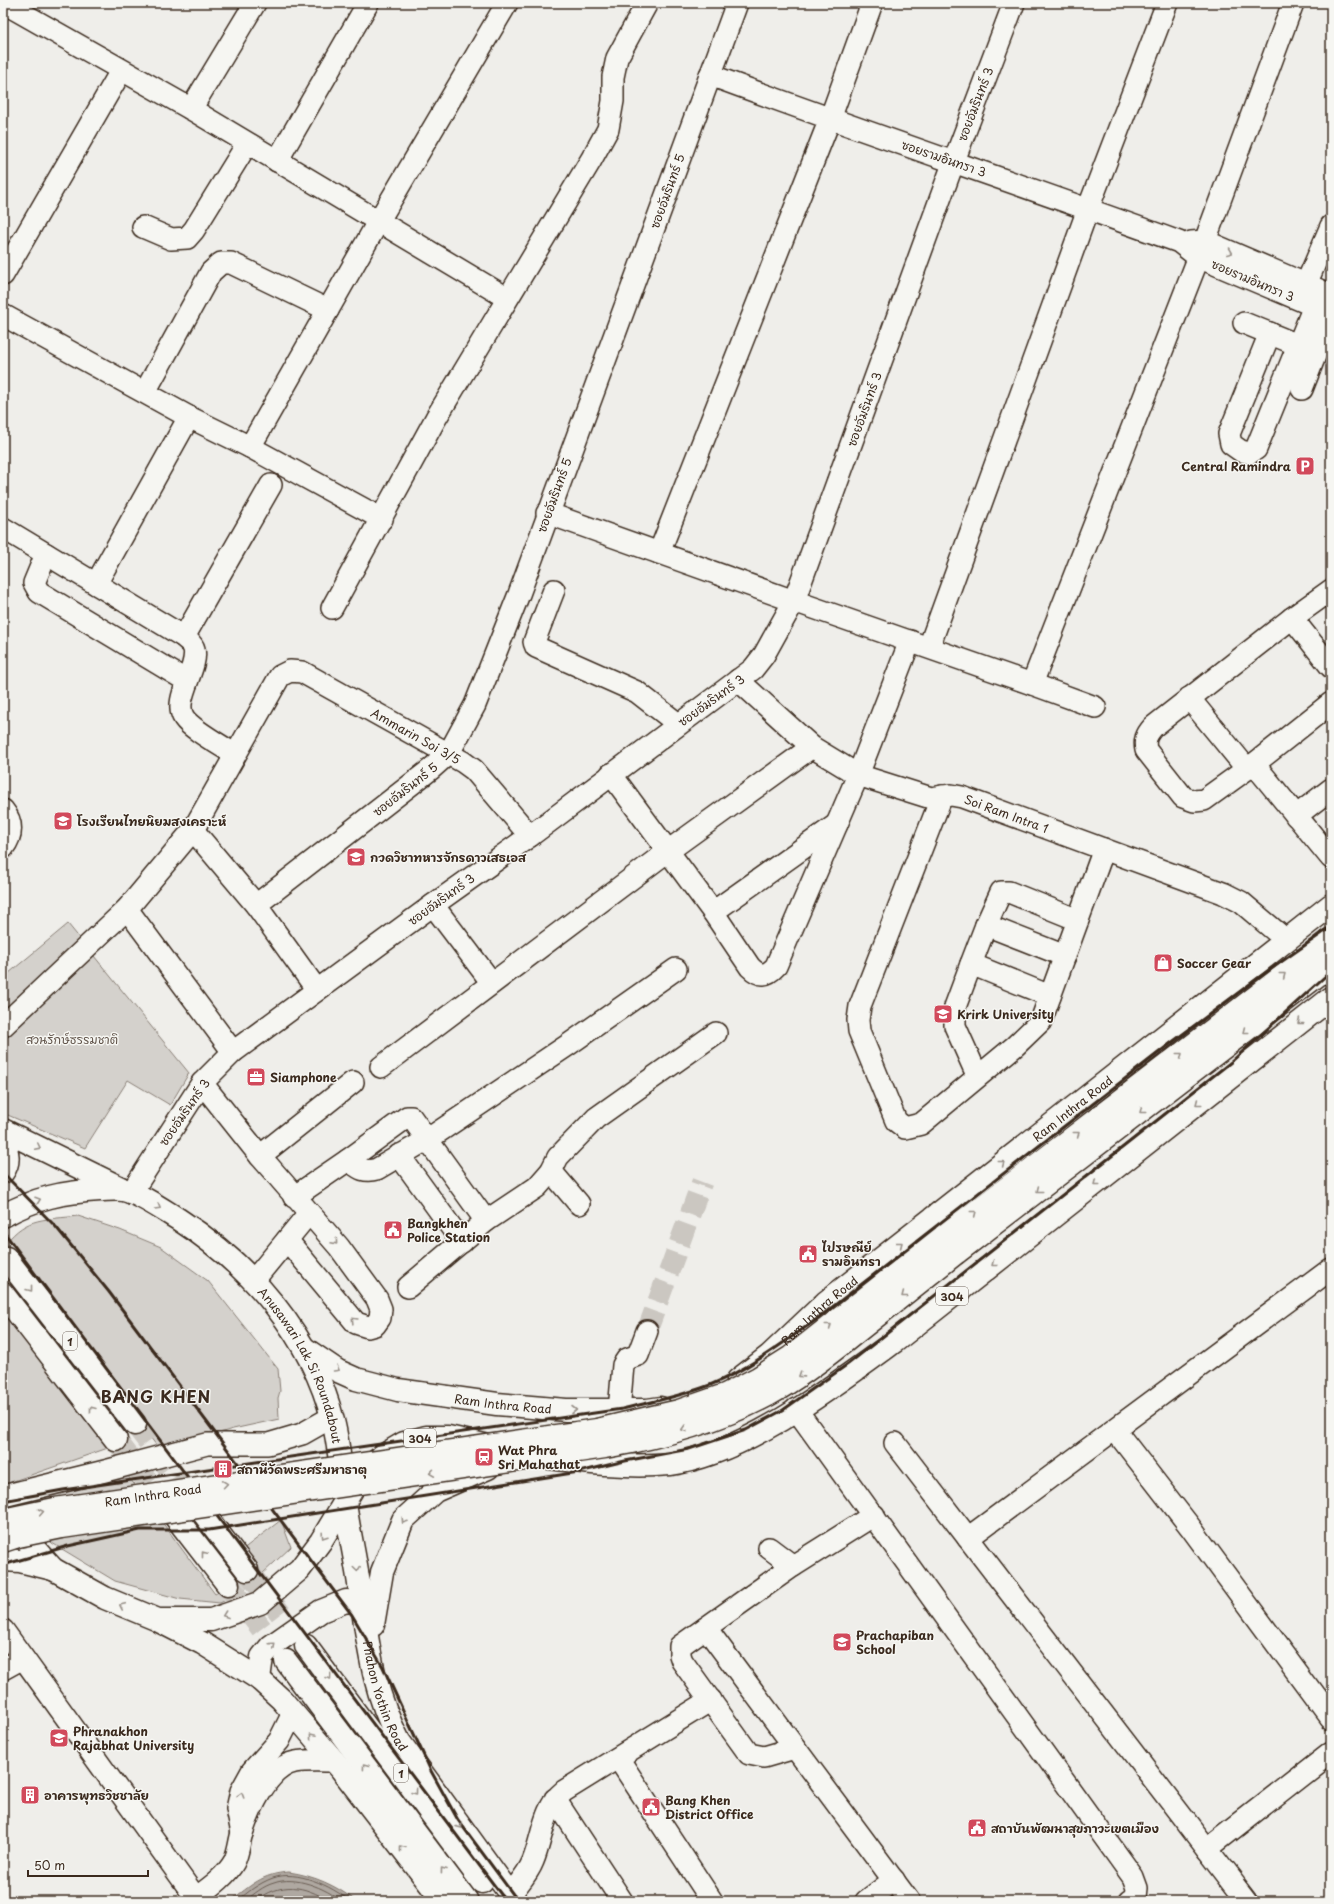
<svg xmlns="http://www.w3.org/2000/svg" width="1334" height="1904" viewBox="0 0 1334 1904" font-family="'Playpen Sans','Playpen Sans Thai',sans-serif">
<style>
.green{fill:#d4d1cc;stroke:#887e75}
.water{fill:#afa8a1;stroke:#81766d}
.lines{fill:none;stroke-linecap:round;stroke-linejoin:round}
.shore{stroke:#695c52;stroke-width:1}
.minor-tunnel{stroke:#cbc7c1;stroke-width:21;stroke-dasharray:21 10;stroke-linecap:butt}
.major-tunnel{stroke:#cbc7c1;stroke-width:22;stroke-dasharray:22 11;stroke-linecap:butt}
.minor-casing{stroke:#3b2a1e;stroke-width:24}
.major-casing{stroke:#3b2a1e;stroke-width:25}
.minor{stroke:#f6f6f2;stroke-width:21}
.major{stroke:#f6f6f2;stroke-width:22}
.rail{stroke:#3b2a1e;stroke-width:3}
.major-bridge-casing{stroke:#3b2a1e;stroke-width:25;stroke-linecap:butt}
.major-bridge{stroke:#f6f6f2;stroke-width:22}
.oneway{stroke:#989088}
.labels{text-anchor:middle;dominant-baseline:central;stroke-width:3;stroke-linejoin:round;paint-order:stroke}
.shield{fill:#f6f6f2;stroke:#73675e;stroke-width:1}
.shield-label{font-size:11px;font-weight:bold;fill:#3b2a1e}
.street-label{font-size:12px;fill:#3b2a1e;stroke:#f6f6f2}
.poi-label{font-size:12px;font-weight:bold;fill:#3b2a1e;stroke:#f6f6f2;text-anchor:start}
.park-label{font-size:12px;fill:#61544a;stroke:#f6f6f2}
.district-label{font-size:16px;font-weight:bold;letter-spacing:1px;fill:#3b2a1e;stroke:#f6f6f2}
</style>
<rect width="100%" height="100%" fill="#efeeea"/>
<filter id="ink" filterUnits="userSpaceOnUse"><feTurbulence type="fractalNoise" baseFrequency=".025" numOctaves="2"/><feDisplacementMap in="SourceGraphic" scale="8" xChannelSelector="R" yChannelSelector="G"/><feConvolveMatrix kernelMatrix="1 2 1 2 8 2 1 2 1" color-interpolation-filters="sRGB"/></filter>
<g filter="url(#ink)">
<path class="green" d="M68,924L189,1073L170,1105L128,1080L85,1148L3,1113V978Z
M78,1216L120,1230L161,1247L208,1281L278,1369L280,1391L278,1398L279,1419L233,1429L160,1450L65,1326L6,1243C27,1216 46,1220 78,1216Z
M3,1313L108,1448L5,1484L3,1479Z
M128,1476L215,1594L252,1571L242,1550L281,1520L291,1547L246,1589L220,1603L180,1599L115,1581L52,1543L20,1510L26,1501Z"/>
<path class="water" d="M289,1872C315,1876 335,1885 356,1901H230C252,1885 261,1874 289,1872Z"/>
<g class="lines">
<path class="shore" d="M237,1901C248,1892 259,1883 273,1878C297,1869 331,1886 350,1901
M245,1901C254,1894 263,1886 274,1883C295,1875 325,1888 342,1901
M255,1901C283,1881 302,1885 330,1901"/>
<path class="minor-tunnel" d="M647,1331L702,1182"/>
<path class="major-tunnel" d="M135,1424L195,1502
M116,1440L168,1508
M247,1570L305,1645
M228,1585L284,1658"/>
<g class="minor-casing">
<g id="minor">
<path d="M4,3L191,109L507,298"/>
<path d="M710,75C866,133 1023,185 1179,242L1198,257L1331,313"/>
<path d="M191,109L255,3"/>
<path d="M277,161L368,3"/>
<path d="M143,227L171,239L187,238L194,230L247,144"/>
<path d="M1191,242L1205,241L1331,295"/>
<path d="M3,275L121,71"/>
<path d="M1301,296L1331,226"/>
<path d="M3,315L189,417L250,447L378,222L507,3"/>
<path d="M1244,323L1298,345"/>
<path d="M1270,333L1229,434L1231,444L1241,451L1250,453L1256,449L1314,306"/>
<path d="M1302,389L1331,315"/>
<path d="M145,392L211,272L221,263H231L328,310"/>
<path d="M250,447L382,519"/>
<path d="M547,513L794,601L1032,684L1095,707"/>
<path d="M3,528L184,637C188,641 193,644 194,649C199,668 172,700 184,718C191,729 222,746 234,754"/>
<path d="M659,553L830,119L872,3"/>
<path d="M46,554L34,583L39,592L187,681"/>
<path d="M96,584L189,417"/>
<path d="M554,590L534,642L536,647L637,692L678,724"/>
<path d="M1331,590L1292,618L1153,727C1146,735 1144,740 1146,750L1183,797L1194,801L1204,800L1254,764L1331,703"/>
<path d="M332,608L436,418L591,160L608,129L613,101V77L617,58L647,3"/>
<path d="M1292,618L1331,667"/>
<path d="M184,637L271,485"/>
<path d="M929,647L1088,209L1167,3"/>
<path id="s1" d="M738,680L812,747L858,775L931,798L951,795L962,797L1223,893L1241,902L1286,940"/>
<path d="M1032,684L1205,241L1293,3"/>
<path d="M1189,698L1247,769"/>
<path d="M1254,764L1331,858"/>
<path d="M611,774L713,912L750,967C760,977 767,976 776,966L858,775L910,641"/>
<path d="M942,796L860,1006L858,1020L859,1031L896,1121L905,1128L921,1124L1015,1046L1041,1021L1104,849"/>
<path d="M3,810C13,822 13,835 3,848"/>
<path d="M1296,816L1331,789"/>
<path d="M193,830L256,905L317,990"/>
<path d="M256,905L431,769L449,753L475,705L519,594L737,3"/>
<path d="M433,905L492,983"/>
<path d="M127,909L233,1052"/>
<path d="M713,912L837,824"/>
<path d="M986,925L1065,956"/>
<path d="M971,964L986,925L1001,892H1009L1078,920"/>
<path id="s2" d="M3,1026L127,909L193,830L280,676L290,671L302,672L463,762L474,770L530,836"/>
<path d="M381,1067L668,851L812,747"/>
<path d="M977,1075L955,1026V1007L971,964L1050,996"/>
<path d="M202,1083L260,1156L339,1247L377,1299L381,1309L380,1318L375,1325L368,1327L356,1323L287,1240"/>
<path d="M399,1155L462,1242"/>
<path d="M260,1156L353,1082"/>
<path d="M348,1160L407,1117H411L486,1221L537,1187L551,1171L558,1157L596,1118L716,1033"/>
<path d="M551,1171L579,1204"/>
<path d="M131,1193L202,1083L233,1052L433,905L530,836L753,669L764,655L794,601L954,161L1014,3"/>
<path d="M294,1197L348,1160C359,1168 363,1173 377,1169L428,1139L568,1045L676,969"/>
<path d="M254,1280L309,1213"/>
<path d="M408,1287L486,1221"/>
<path d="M796,1409L1133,1877L1137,1888L1136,1897L1130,1901"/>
<path d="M619,1411L623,1365L627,1359L638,1355L647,1331"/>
<path d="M1115,1430L1191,1528L1331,1718"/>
<path d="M895,1443L1247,1901"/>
<path d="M3,1496L105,1471L207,1444H268L302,1434L332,1417"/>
<path d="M968,1538L1331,1269"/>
<path d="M769,1548L793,1566L874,1515"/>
<path d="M793,1566L680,1646V1655L682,1661L749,1754L764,1757L795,1748"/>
<path d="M706,1628L909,1901"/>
<path d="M3,1630L196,1898"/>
<path d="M3,1669L23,1658"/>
<path d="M618,1758L712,1901"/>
<path d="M555,1799L622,1901"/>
<path d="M242,1833L237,1809L241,1791L252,1771L279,1741L293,1713"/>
<path d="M1207,1849L1331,1752"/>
<path d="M510,1895C518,1884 528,1874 533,1861C543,1837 543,1808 564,1791L711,1700"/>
<path d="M192,1901C206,1890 225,1878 234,1862C239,1852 239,1842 242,1833C250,1809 268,1767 295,1762C307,1760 322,1761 334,1761"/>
<path d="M866,1901L894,1880"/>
</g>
</g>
<g class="major-casing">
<g id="major">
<path d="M3,1130L121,1188"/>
<path d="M3,1139C7,1151 11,1161 3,1172"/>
<path id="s3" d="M3,1216C35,1198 63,1192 100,1190C107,1190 116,1189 123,1190C137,1192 165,1211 178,1219C251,1266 312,1336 333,1421C340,1448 341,1475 345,1503C349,1532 356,1561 360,1591C369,1648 372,1688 399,1741L515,1901"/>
<path d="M943,1237L1331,939"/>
<path d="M956,1253L1331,965"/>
<path d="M6,1258L135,1424"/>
<path d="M3,1294L116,1440"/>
<path id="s4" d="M304,1348L338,1371L356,1379L398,1390L497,1404L566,1410H647L661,1408"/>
<path id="s5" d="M738,1380L769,1356L826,1302L1331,905"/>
<path d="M550,1458C590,1463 630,1468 670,1464C745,1454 834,1386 894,1342L1331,998"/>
<path d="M195,1502L247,1570"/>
<path d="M174,1515L228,1585"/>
<path d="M11,1523L53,1569L105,1598L158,1620H211L260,1603L300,1569L321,1541L361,1475L382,1456L404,1443L426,1437H448L489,1446"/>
<path d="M3,1560L20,1561L53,1569"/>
<path d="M161,1622L202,1643L259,1679L282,1700L341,1769L443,1901"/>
<path d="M373,1625L382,1572L403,1520L435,1491L488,1468"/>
<path d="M306,1646L482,1882"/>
<path d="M286,1661L467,1901"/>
<path d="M259,1679L262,1657L271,1646L321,1611L346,1601L356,1602L363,1610"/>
</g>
</g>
<use href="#minor" class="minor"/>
<use href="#major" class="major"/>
<path class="rail" d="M3,1173L56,1227L109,1292L352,1615L383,1667L431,1771L458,1820L518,1901
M3,1231L506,1901
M3,1501L63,1490L622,1409C651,1402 682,1396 710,1385C749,1369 783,1343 817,1319L1171,1043L1258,978L1331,927
M3,1565L68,1546L140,1530H209L579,1472L625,1461L689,1449L746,1430L783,1410L848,1364L1231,1062L1331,971"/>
<g class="major-bridge-casing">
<g id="major-bridge">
<path id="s6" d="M3,1520L55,1509L597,1430L679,1411L725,1395L758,1378L791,1357L943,1237"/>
<path d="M3,1541L18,1536L62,1527L605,1447C662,1437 717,1422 768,1395C799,1378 827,1356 854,1334C888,1307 922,1280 956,1253"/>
</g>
</g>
<use href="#major-bridge" class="major-bridge"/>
</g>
<defs><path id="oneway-chevron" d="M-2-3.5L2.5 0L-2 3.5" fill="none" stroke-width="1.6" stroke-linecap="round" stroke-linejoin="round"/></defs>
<g class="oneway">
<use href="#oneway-chevron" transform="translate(1230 252) rotate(22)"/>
<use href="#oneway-chevron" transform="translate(1283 975) rotate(-38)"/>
<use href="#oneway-chevron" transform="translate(1300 1022) rotate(142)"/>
<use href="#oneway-chevron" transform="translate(1245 1031) rotate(142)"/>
<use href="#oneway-chevron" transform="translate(1180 1055) rotate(-38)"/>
<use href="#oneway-chevron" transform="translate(1198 1103) rotate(142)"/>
<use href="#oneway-chevron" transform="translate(1142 1111) rotate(142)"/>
<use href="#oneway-chevron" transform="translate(1077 1134) rotate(-38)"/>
<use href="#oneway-chevron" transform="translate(38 1147) rotate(26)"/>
<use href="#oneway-chevron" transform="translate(1002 1163) rotate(-38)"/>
<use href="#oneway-chevron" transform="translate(1096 1183) rotate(142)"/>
<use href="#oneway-chevron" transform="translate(1039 1190) rotate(142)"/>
<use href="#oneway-chevron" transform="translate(38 1200) rotate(-19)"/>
<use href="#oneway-chevron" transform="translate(158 1207) rotate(30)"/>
<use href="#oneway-chevron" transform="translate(974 1213) rotate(-38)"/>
<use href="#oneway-chevron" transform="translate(335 1242) rotate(49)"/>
<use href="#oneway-chevron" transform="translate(900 1244) rotate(-38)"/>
<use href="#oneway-chevron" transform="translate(994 1264) rotate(142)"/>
<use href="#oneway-chevron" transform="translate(30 1289) rotate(52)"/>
<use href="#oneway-chevron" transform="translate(904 1295) rotate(142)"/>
<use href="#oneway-chevron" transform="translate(354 1320) rotate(-134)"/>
<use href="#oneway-chevron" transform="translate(829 1326) rotate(-38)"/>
<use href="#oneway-chevron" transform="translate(337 1369) rotate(31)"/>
<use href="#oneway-chevron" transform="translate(801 1375) rotate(147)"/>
<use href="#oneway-chevron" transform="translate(92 1409) rotate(-128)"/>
<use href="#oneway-chevron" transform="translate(574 1410)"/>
<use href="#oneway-chevron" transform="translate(684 1429) rotate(164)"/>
<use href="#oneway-chevron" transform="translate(432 1473) rotate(172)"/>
<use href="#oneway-chevron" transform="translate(225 1484) rotate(-8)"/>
<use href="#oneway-chevron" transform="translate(41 1512) rotate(-11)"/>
<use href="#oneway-chevron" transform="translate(404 1521) rotate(124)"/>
<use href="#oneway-chevron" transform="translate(324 1536) rotate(123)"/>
<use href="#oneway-chevron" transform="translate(204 1554) rotate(-128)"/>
<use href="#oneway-chevron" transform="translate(357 1569) rotate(82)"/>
<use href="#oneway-chevron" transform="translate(122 1606) rotate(-155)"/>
<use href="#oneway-chevron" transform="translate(225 1615) rotate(160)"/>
<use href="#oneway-chevron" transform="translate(273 1645) rotate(-40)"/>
<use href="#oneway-chevron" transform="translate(329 1677) rotate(53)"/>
<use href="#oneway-chevron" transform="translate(312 1736) rotate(-130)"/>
<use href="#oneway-chevron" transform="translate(365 1766) rotate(-127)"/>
<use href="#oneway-chevron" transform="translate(415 1792) rotate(53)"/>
<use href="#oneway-chevron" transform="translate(241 1795) rotate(-73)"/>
<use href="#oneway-chevron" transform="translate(460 1826) rotate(54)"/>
<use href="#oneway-chevron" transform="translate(402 1848) rotate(-128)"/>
<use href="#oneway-chevron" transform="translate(443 1870) rotate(-127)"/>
</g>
</g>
<defs>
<g id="parking-square" transform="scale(1)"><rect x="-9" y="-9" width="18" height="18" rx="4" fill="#d1495b" stroke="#f6f6f2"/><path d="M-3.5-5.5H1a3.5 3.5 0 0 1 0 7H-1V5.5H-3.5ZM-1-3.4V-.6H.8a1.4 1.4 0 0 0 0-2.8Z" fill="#fff"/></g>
<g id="school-square" transform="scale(1)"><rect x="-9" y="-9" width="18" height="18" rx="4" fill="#d1495b" stroke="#f6f6f2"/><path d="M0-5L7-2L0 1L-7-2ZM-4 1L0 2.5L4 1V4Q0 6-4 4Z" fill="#fff"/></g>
<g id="shop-square" transform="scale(1)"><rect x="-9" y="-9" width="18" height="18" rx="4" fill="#d1495b" stroke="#f6f6f2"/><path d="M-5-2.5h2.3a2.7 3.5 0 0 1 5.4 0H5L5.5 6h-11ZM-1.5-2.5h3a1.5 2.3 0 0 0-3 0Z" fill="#fff"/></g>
<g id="university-square" transform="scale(1)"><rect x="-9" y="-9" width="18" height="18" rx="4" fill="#d1495b" stroke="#f6f6f2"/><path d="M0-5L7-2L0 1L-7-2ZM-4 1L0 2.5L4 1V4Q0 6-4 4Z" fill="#fff"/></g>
<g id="office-square" transform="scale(1)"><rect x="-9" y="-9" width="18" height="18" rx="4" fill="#d1495b" stroke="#f6f6f2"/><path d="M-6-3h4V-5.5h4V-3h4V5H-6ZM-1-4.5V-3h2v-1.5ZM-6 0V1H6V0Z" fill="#fff"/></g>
<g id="civic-square" transform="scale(1)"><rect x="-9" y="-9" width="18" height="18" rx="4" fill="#d1495b" stroke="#f6f6f2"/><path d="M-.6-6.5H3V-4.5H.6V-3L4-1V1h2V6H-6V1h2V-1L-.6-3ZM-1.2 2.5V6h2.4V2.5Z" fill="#fff"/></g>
<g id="station-square" transform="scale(1)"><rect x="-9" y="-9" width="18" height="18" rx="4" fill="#d1495b" stroke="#f6f6f2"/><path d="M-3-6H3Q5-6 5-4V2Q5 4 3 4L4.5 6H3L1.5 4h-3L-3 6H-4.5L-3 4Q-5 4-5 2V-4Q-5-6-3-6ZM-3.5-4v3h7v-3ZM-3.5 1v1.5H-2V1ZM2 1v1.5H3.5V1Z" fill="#fff"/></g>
<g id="building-square" transform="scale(1)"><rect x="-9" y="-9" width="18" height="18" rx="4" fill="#d1495b" stroke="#f6f6f2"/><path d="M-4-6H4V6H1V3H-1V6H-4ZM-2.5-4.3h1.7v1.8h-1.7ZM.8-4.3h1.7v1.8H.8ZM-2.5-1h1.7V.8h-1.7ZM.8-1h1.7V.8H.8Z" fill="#fff"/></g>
</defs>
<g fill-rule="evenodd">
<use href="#parking-square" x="1305" y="466"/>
<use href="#school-square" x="63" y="821"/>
<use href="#school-square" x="356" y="857"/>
<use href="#shop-square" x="1163" y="963"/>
<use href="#university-square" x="943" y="1014"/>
<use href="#office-square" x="256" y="1077"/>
<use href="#civic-square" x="393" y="1230"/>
<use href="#civic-square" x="808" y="1254"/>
<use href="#station-square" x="484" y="1457"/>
<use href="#building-square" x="223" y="1469"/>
<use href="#school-square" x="842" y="1642"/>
<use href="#university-square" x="59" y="1738"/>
<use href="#building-square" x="30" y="1795"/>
<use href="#civic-square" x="651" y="1807"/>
<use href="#civic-square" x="977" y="1828"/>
</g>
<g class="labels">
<g class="shield">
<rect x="936" y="1287" width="32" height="18" rx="3"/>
<rect x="63" y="1332" width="14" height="18" rx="3"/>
<rect x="404" y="1429" width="32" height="18" rx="3"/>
<rect x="394" y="1764" width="14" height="18" rx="3"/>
</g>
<g class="shield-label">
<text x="952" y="1296">304</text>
<text x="70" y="1341">1</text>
<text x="420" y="1438">304</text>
<text x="401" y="1773">1</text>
</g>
<g class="street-label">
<text transform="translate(975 104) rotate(-69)">ซอยอัมรินทร์ 3</text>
<text transform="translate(944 158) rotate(19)">ซอยรามอินทรา 3</text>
<text transform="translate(667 191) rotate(-70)">ซอยอัมรินทร์ 5</text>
<text transform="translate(1253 280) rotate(23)">ซอยรามอินทรา 3</text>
<text transform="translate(864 409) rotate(-70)">ซอยอัมรินทร์ 3</text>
<text transform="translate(554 495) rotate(-70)">ซอยอัมรินทร์ 5</text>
<text transform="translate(711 700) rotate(-36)">ซอยอัมรินทร์ 3</text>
<text stroke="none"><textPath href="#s2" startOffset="604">Ammarin Soi 3/5</textPath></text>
<text transform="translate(405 789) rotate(-38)">ซอยอัมรินทร์ 5</text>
<text stroke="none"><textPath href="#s1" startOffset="309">Soi Ram Intra 1</textPath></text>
<text transform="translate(441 899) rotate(-36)">ซอยอัมรินทร์ 3</text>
<text stroke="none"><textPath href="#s5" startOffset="431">Ram Inthra Road</textPath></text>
<text transform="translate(184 1112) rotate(-55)">ซอยอัมรินทร์ 3</text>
<text stroke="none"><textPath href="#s5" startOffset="107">Ram Inthra Road</textPath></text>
<text stroke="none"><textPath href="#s3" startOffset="383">Anusawari Lak Si Roundabout</textPath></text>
<text stroke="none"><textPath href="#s4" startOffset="210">Ram Inthra Road</textPath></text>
<text stroke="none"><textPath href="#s6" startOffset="152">Ram Inthra Road</textPath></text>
<text stroke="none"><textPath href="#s3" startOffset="728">Phahon Yothin Road</textPath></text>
</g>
<g class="poi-label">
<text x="1291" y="466" text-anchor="end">Central Ramindra</text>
<text x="77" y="821">โรงเรียนไทยนิยมสงเคราะห์</text>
<text x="370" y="857">กวดวิชาทหารจักรดาวเสธเอส</text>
<text x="1177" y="963">Soccer Gear</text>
<text x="957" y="1014">Krirk University</text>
<text x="270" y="1077">Siamphone</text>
<text x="407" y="1223">Bangkhen<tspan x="407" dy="14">Police Station</tspan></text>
<text x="822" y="1247">ไปรษณีย์<tspan x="822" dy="14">รามอินทรา</tspan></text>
<text x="498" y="1450">Wat Phra<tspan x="498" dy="14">Sri Mahathat</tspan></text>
<text x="237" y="1469">สถานีวัดพระศรีมหาธาตุ</text>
<text x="856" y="1635">Prachapiban<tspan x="856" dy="14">School</tspan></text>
<text x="73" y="1731">Phranakhon<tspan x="73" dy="14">Rajabhat University</tspan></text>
<text x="44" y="1795">อาคารพุทธวิชชาลัย</text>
<text x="665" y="1800">Bang Khen<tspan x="665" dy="14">District Office</tspan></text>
<text x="991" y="1828">สถาบันพัฒนาสุขภาวะเขตเมือง</text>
</g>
<g class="park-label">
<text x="72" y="1039">สวนรักษ์ธรรมชาติ</text>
</g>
<g class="district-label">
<text x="156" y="1396">BANG KHEN</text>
</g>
</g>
<rect width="1334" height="1904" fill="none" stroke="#f6f6f2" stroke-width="16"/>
<rect x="8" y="8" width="1318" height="1888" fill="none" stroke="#3b2a1e" stroke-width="1.5" filter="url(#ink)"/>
<path d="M28 1870v6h120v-6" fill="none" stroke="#3b2a1e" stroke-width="2"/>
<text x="34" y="1870" font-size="12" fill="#3b2a1e" stroke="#f6f6f2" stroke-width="3" paint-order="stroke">50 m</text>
</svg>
